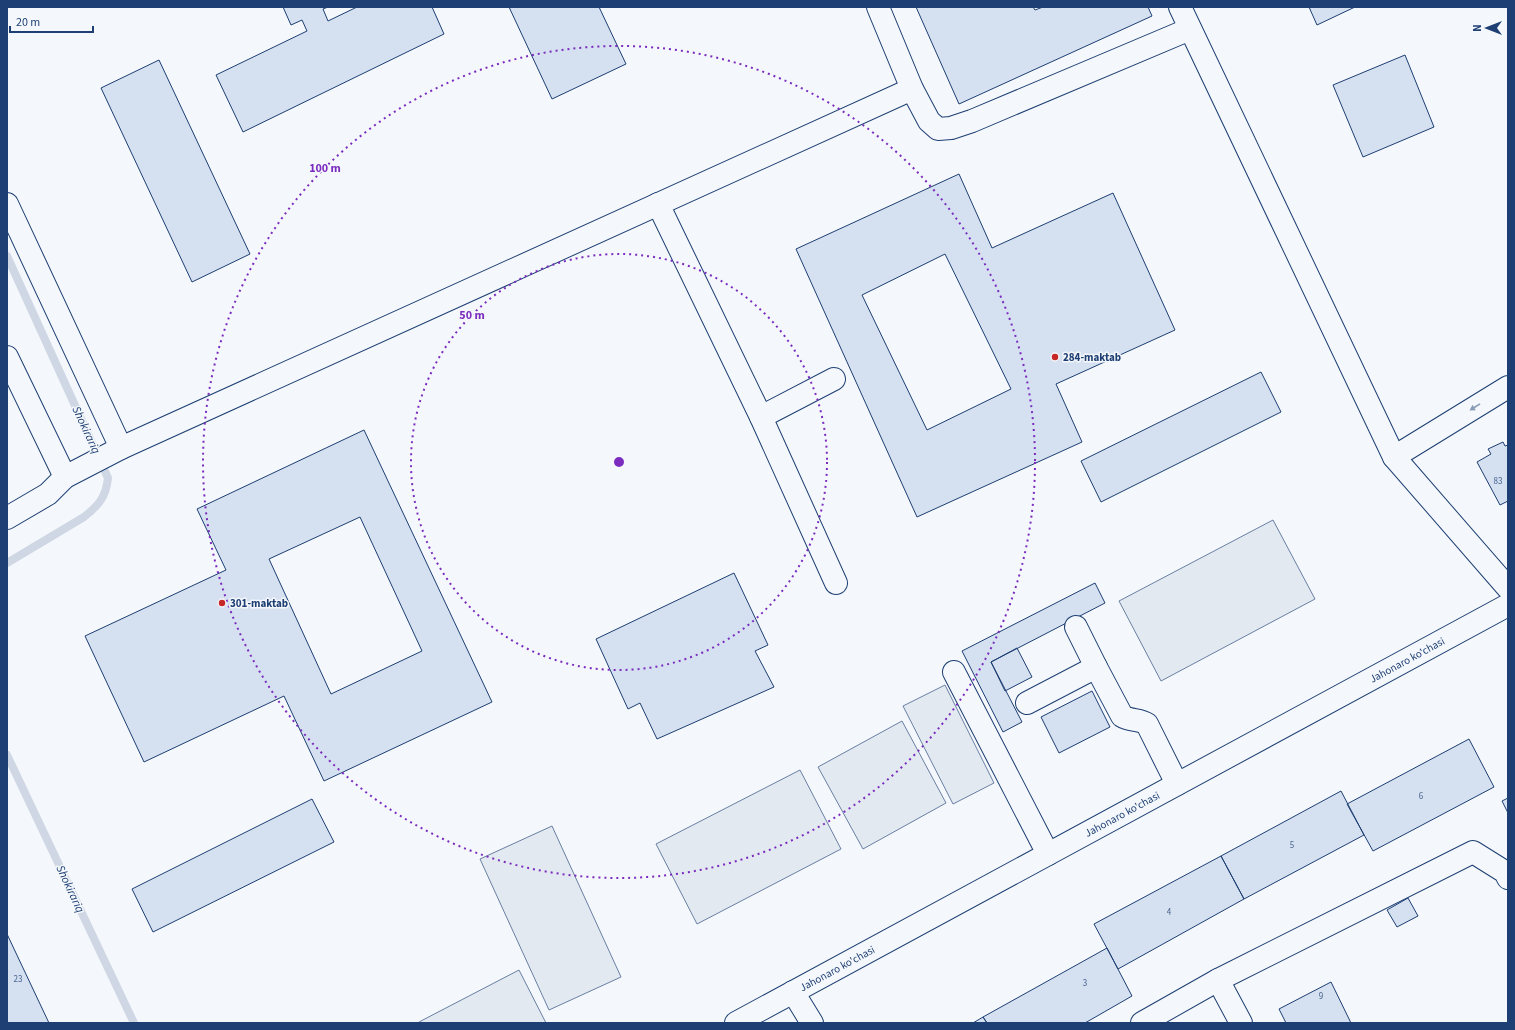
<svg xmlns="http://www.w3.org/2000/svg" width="1515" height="1030" viewBox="0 0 1515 1030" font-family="'Source Sans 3',sans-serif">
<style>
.park{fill:#e3e9f0;stroke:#687fa3}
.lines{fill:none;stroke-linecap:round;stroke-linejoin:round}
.stream{stroke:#cfd7e4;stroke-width:8}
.building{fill:#d5e0f0;stroke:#1d3f73;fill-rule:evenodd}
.minor-casing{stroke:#1d3f73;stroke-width:24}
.minor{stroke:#f4f7fb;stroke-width:22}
.oneway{fill:#889bb7}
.ring{fill:none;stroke:#7b2cbf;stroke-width:2;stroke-dasharray:2 4}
.poi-dot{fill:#c62828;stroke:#f4f7fb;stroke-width:1.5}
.labels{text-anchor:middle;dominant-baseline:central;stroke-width:3;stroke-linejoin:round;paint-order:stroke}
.number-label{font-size:9px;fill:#4b6792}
.poi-label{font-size:11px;font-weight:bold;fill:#1d3f73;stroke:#f4f7fb;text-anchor:start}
.street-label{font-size:11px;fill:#1d3f73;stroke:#f4f7fb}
.water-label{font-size:12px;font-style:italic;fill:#1d3f73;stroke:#f4f7fb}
.centre{fill:#7b2cbf;stroke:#f4f7fb;stroke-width:2}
.ring-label{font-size:12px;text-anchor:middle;font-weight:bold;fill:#7b2cbf;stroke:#f4f7fb;stroke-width:3;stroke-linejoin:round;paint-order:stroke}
</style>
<rect width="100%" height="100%" fill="#f4f7fb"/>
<path class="park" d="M1273,520L1315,599L1161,681L1119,601Z
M945,685L994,783L953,804L903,706Z
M902,721L946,803L863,849L818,767Z
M800,770L841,849L697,924L656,844Z
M552,826L621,977L549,1010L480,859Z
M519,970L546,1023H419V1022Z"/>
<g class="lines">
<path class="stream" d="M7,256L108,478C106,497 99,505 84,517L7,563
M7,755L134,1023"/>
</g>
<path class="building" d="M283,7H328L323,9L328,21L357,7H432L444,34L243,132L216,75L307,31L302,20L291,25Z
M509,7H599L626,64L552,99Z
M916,7H1033L1035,10L1043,7H1148L1152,16L959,104Z
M1309,7H1355L1317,25Z
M1405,55L1434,127L1363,157L1333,85Z
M159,60L250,254L192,282L101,88Z
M959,174L992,248L1113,193L1175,330L1056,384L1082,442L917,517L796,249ZM945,254L1011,389L927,430L862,295Z
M1261,372L1281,412L1101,502L1081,461Z
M364,430L492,702L324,781L284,696L144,762L85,636L226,570L197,509ZM360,517L422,651L331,694L269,559Z
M1503,442L1505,446L1508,445V501L1500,505L1477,462L1491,454L1488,449Z
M734,573L768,645L755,651L774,687L657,739L640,703L628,709L596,639Z
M1095,583L1105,603L991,662L1022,722L1003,732L962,651Z
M1017,648L1032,677L1005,691L991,662Z
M1092,691L1110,727L1059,753L1041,717Z
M1469,739L1494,787L1373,851L1347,804Z
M1341,791L1364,835L1244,899L1221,856Z
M1508,798V813L1502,801Z
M312,799L334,842L153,932L132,889Z
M1221,856L1244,899L1118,969L1094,924Z
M1408,898L1418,916L1397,927L1387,910Z
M7,934L49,1023H7Z
M1107,948L1132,996L1085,1023H987L983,1017Z
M1331,982L1351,1023H1286L1279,1009Z
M983,1017L987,1023H973Z"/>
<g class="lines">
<g class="minor-casing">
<g id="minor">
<path d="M878,7L912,89L929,121L938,129L951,128L972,121L1190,29"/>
<path d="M1180,7L1394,457L1508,588"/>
<path d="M7,204L121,448L912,89"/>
<path d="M658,204L761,417L836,583"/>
<path d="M7,357L65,477"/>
<path d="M761,417L834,379"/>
<path d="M1394,457L1508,387"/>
<path d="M7,518L48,494L65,477L121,448"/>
<path d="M1076,627L1096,667"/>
<path d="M954,672L1048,854"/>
<path d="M1027,703L1096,667L1122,716C1130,721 1140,719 1147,724L1177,784"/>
<path d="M1218,980L1241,1023"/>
<path d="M793,992L812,1023"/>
<path id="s1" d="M736,1023L1508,605"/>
<path d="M1142,1023L1218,980L1473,852L1505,872L1508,878"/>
</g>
</g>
<use href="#minor" class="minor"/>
</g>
<defs><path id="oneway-solid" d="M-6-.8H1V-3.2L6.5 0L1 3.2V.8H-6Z"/></defs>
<use class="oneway" href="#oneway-solid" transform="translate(1475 407) rotate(148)"/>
<g class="ring">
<circle cx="619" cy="462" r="208"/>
<circle cx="619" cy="462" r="416"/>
</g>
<g class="poi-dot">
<circle cx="1055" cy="357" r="4"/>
<circle cx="222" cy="603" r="4"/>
</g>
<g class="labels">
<g class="number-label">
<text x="1498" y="481">83</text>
<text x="1421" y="796">6</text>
<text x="1292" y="845">5</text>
<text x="1169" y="912">4</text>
<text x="18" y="979">23</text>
<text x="1085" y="983">3</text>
<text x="1321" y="996">9</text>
</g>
<g class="poi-label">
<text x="1063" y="357">284-maktab</text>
<text x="230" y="603">301-maktab</text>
</g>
<g class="street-label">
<text stroke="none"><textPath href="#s1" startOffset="763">Jahonaro ko'chasi</textPath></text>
<text stroke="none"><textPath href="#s1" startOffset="439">Jahonaro ko'chasi</textPath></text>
<text stroke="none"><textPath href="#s1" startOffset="115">Jahonaro ko'chasi</textPath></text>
</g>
<g class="water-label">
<text transform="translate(86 430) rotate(65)">Shokirariq</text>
<text transform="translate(70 889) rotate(65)">Shokirariq</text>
</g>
</g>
<circle cx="619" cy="462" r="6" class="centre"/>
<g class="ring-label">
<text x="325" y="172">100 m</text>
<text x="472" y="319">50 m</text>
</g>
<rect width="1515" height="1030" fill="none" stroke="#1d3f73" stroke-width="16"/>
<g transform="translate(1487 28) rotate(270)" stroke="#f4f7fb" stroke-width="3" paint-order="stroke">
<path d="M0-3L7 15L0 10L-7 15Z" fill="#1d3f73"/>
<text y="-6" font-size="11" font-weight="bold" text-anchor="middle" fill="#1d3f73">N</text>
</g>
<path d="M10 26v6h83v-6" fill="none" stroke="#1d3f73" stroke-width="2"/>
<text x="16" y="26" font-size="12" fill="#1d3f73" stroke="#f4f7fb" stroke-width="3" paint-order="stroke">20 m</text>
</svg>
